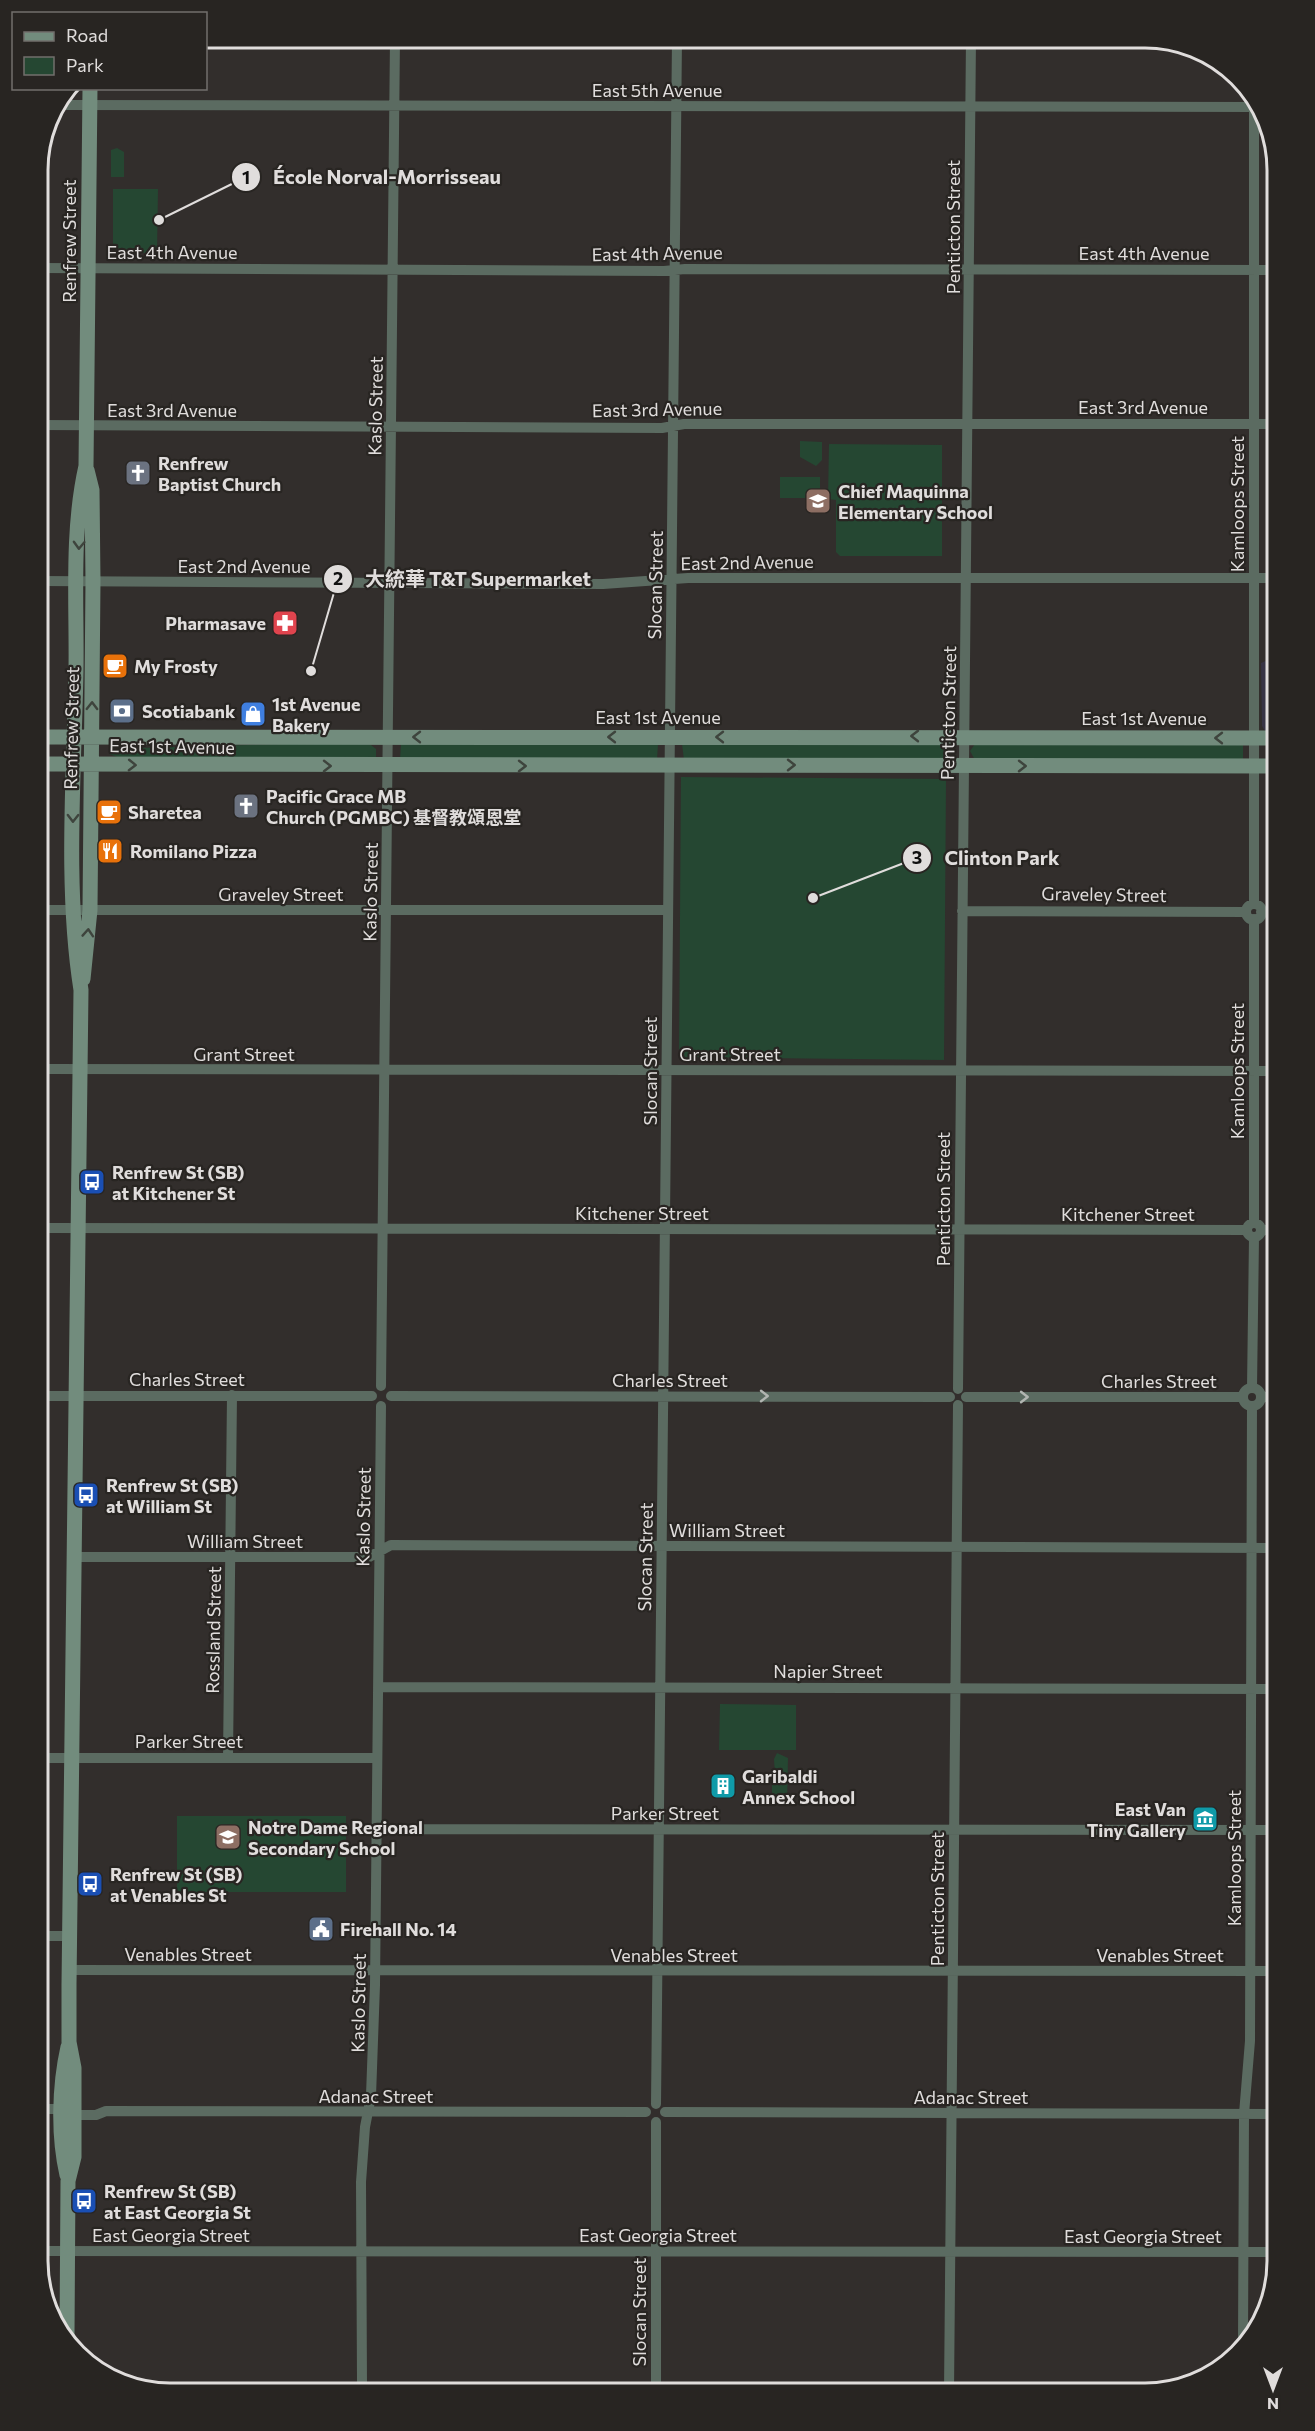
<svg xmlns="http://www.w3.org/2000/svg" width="1315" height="2431" viewBox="0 0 1315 2431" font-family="Commissioner,'Noto Sans SC',sans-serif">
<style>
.industrial{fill:#373445}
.green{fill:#254732}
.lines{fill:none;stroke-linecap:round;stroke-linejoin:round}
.street{stroke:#5b6b61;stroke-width:10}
.secondary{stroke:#728c7d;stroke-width:15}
.oneway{stroke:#3e443d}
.oneway2{stroke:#b1b5b1}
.labels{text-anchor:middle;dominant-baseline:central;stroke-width:4.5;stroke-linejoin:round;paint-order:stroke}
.street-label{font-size:18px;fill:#e0dddc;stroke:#282522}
.poi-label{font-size:18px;font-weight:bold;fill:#e0dddc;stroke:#282522;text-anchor:start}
.rim{fill:none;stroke:#e0dddc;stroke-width:3}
.leader{fill:none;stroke:#e0dddc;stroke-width:2}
.callout-dot{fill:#e0dddc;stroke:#282522;stroke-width:2}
.mark-label{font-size:18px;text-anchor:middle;font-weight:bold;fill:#111}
.callout-label{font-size:20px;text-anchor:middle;font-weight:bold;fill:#e0dddc;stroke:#282522;stroke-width:4.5;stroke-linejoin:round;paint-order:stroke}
</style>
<rect width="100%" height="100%" fill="#322e2c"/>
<path class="industrial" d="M1270,659L1277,660V733L1265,731L1262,726L1261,663Z"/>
<path class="green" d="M117,148L124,152V177H111V150Z
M113,189H158L157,253H113Z
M800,441L822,442V460L816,466L800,457Z
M829,444L942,445V556H840L836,552V500L828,499Z
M780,477H820V498H780Z
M357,742L371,745L376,749V760L123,759L109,754L139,748Z
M401,744H658L657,760H400Z
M682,744H951V760H684Z
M975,744H1243V761L975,760L970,751Z
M681,777L946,779L944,1060L679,1057Z
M720,1704L796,1705V1750H719Z
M777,1753L788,1758L787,1803H772V1775H775L774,1759Z
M177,1816H346V1892H177Z"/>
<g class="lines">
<path class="street" d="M57,105L1257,107
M38,268L664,271L685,269L1277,270
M38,425L662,428L684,424H1277
M38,581L603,584L688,578H1277
M1254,904V103
M1246 912a8 8 0 1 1 16 0a8 8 0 1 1-16 0Z
M38,910H668
M962,911L1246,912
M1261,912H1277
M38,1069L1277,1071
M1247 1230a7 7 0 1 1 14 0a7 7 0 1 1-14 0Z
M1254,1223V919
M38,1228L1247,1230
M1261,1230H1277
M381,1386L395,38
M1243 1397a9 9 0 1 1 18 0a9 9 0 1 1-18 0Z
M1252,1388L1254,1238
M958,1389L971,38
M38,1396H372
M391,1396L950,1397
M966,1397H1243
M1262,1397H1277
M72,1557H369L391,1545L1277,1548
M378,1687L1277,1689
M38,1758H377
M228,1758L232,1395
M376,1829L1277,1830
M38,1936H70
M70,1970L1277,1971
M656,2104L677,38
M38,2109H63
M665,2112L1277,2114
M74,2115H96L106,2111L646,2112
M38,2251L1277,2252
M1243,2344L1244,2114L1250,2041L1252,1406
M362,2383L361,2182L365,2127L371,2096L375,1985L381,1406
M154,2391L353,2392
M370,2392L1149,2393
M656,2393V2122
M949,2393L958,1405"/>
<path class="secondary" d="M38,737L1277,738
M38,764L1277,766
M83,979L90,910L93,581L92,490L87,470
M67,2175C58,2136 59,2087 68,2047
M67,2335L68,2181L74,2157V2068L69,2042V1984L81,990C65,889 74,774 76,671C77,604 71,532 86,466L90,88"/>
</g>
<defs><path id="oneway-chevron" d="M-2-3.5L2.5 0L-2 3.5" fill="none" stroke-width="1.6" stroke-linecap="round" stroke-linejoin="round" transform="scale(1.5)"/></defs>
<g class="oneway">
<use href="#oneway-chevron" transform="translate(79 545) rotate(92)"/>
<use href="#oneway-chevron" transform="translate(92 706) rotate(-89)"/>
<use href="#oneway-chevron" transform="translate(915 736) rotate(180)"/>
<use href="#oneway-chevron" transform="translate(417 737) rotate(180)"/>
<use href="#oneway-chevron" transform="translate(612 737) rotate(180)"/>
<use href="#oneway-chevron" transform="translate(720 737) rotate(180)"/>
<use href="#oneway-chevron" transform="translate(1219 738) rotate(-180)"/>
<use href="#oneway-chevron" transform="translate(132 765) rotate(1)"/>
<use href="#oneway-chevron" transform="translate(791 765)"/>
<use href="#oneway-chevron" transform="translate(327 766)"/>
<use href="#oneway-chevron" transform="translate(522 766)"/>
<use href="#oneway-chevron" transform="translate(1022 766)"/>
<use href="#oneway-chevron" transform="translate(73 818) rotate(91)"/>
<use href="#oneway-chevron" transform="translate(88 933) rotate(-86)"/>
</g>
<g class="oneway2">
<use href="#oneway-chevron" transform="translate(764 1396)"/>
<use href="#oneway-chevron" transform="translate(1024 1397)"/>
</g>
<defs>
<g id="church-square" transform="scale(1.35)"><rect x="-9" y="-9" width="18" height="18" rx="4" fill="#6b7280" stroke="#282522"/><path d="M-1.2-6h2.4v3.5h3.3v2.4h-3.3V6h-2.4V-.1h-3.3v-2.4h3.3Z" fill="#fff"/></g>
<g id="school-square" transform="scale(1.35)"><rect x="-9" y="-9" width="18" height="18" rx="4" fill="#8d6e63" stroke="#282522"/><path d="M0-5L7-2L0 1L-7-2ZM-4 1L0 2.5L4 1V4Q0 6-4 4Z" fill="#fff"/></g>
<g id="pharmacy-square" transform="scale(1.35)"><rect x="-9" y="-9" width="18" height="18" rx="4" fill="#e0444e" stroke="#282522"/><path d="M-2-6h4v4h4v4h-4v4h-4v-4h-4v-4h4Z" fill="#fff"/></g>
<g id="cafe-square" transform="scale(1.35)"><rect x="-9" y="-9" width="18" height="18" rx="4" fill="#e8710a" stroke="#282522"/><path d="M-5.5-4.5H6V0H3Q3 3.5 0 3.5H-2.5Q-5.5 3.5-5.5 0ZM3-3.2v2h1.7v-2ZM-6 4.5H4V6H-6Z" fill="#fff"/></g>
<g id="bank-square" transform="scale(1.35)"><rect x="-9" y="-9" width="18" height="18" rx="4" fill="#5c6f8a" stroke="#282522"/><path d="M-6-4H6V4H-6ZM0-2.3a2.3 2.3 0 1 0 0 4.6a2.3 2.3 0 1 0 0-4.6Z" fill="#fff"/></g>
<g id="shop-square" transform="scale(1.35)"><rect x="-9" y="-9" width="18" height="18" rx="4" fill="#3f7fe0" stroke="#282522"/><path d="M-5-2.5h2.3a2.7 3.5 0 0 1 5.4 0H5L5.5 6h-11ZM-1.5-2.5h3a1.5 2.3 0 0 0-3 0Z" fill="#fff"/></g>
<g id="restaurant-square" transform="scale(1.35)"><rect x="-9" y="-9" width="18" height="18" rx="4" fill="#e8710a" stroke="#282522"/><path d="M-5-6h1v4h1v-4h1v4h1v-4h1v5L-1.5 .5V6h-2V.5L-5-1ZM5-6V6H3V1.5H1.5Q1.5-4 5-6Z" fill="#fff"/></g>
<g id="bus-square" transform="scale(1.35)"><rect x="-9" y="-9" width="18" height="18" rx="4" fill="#1a4fb4" stroke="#282522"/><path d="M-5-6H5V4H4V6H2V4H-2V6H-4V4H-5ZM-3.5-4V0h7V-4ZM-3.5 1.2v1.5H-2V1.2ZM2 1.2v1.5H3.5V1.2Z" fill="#fff"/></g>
<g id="building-square" transform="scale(1.35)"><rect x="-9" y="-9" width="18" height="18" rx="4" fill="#0f9aa8" stroke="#282522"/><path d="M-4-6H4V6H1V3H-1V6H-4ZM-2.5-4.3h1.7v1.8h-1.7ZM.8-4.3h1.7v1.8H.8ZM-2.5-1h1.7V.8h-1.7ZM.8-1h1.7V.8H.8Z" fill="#fff"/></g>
<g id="museum-square" transform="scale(1.35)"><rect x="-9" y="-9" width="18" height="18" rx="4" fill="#0f9aa8" stroke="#282522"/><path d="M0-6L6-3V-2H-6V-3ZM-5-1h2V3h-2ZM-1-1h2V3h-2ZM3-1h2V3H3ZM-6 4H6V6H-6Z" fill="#fff"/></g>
<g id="civic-square" transform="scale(1.35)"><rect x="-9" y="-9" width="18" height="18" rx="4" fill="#5c6f8a" stroke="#282522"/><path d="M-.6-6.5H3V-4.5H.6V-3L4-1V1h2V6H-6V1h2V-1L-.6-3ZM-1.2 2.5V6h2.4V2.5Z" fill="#fff"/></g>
</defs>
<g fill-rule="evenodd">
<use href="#church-square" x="138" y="473"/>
<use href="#school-square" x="818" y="501"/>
<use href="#pharmacy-square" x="285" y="623"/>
<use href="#cafe-square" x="115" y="666"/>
<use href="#bank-square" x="122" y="711"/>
<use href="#shop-square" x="253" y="714"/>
<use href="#church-square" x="246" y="806"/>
<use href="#cafe-square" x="109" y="812"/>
<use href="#restaurant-square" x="110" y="851"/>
<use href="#bus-square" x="92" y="1182"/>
<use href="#bus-square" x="86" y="1495"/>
<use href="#building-square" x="723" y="1786"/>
<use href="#museum-square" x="1205" y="1819"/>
<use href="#school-square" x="228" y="1837"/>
<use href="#bus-square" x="90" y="1884"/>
<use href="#civic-square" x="321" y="1929"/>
<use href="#bus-square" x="84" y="2201"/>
</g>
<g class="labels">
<g class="street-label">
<text x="657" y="90">East 5th Avenue</text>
<text transform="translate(953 227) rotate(-90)">Penticton Street</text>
<text transform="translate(69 241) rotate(-90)">Renfrew Street</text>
<text x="172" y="252">East 4th Avenue</text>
<text transform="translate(657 253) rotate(-1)">East 4th Avenue</text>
<text x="1144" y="253">East 4th Avenue</text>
<text transform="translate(375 406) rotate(-89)">Kaslo Street</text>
<text x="1143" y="407">East 3rd Avenue</text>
<text transform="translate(657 409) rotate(-1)">East 3rd Avenue</text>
<text x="172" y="410">East 3rd Avenue</text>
<text transform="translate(1237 504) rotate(-90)">Kamloops Street</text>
<text transform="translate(747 562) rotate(-1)">East 2nd Avenue</text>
<text x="244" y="566">East 2nd Avenue</text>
<text transform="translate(655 585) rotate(-89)">Slocan Street</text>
<text transform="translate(948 713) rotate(-89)">Penticton Street</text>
<text x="658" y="717">East 1st Avenue</text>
<text x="1144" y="718">East 1st Avenue</text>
<text transform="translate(71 728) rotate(-89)">Renfrew Street</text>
<text transform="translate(172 746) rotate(1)">East 1st Avenue</text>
<text transform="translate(370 892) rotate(-89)">Kaslo Street</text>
<text x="281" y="894">Graveley Street</text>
<text transform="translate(1104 894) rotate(1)">Graveley Street</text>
<text x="244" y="1054">Grant Street</text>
<text x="730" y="1054">Grant Street</text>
<text transform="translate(650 1071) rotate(-90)">Slocan Street</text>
<text transform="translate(1237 1071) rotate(-90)">Kamloops Street</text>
<text transform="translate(943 1199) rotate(-90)">Penticton Street</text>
<text x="642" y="1213">Kitchener Street</text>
<text x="1128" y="1214">Kitchener Street</text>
<text x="187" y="1379">Charles Street</text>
<text x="670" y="1380">Charles Street</text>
<text x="1159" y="1381">Charles Street</text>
<text transform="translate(363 1517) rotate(-89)">Kaslo Street</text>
<text x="727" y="1530">William Street</text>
<text x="245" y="1541">William Street</text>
<text transform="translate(645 1557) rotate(-89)">Slocan Street</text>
<text transform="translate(213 1630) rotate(-89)">Rossland Street</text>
<text x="828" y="1671">Napier Street</text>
<text x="189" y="1741">Parker Street</text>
<text x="665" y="1813">Parker Street</text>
<text transform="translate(1234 1858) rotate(-90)">Kamloops Street</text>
<text transform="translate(937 1899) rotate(-90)">Penticton Street</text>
<text x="188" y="1954">Venables Street</text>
<text x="674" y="1955">Venables Street</text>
<text x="1160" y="1955">Venables Street</text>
<text transform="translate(358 2003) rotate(-89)">Kaslo Street</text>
<text x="376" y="2096">Adanac Street</text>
<text x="971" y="2097">Adanac Street</text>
<text x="171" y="2235">East Georgia Street</text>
<text x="658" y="2235">East Georgia Street</text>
<text x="1143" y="2236">East Georgia Street</text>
<text transform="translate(639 2312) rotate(-90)">Slocan Street</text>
</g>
<g class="poi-label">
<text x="158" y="463">Renfrew<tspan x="158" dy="21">Baptist Church</tspan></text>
<text x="838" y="491">Chief Maquinna<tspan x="838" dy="21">Elementary School</tspan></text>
<text x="266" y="623" text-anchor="end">Pharmasave</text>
<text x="134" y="666">My Frosty</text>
<text x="272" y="704">1st Avenue<tspan x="272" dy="21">Bakery</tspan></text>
<text x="142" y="711">Scotiabank</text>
<text x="266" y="796">Pacific Grace MB<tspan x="266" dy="21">Church (PGMBC) 基督教頌恩堂</tspan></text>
<text x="128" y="812">Sharetea</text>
<text x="130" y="851">Romilano Pizza</text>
<text x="112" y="1172">Renfrew St (SB)<tspan x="112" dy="21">at Kitchener St</tspan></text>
<text x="106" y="1485">Renfrew St (SB)<tspan x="106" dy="21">at William St</tspan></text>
<text x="742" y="1776">Garibaldi<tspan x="742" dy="21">Annex School</tspan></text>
<text x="1186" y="1809" text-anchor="end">East Van<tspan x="1186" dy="21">Tiny Gallery</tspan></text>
<text x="248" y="1827">Notre Dame Regional<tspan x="248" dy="21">Secondary School</tspan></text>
<text x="110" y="1874">Renfrew St (SB)<tspan x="110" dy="21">at Venables St</tspan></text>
<text x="340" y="1929">Firehall No. 14</text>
<text x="104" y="2191">Renfrew St (SB)<tspan x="104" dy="21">at East Georgia St</tspan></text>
</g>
</g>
<path d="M0 0H1315V2431H0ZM170 48H1145A122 122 0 0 1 1267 170V2261A122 122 0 0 1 1145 2383H170A122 122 0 0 1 48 2261V170A122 122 0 0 1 170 48Z" fill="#282522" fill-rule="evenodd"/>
<path class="rim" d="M170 48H1145A122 122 0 0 1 1267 170V2261A122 122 0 0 1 1145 2383H170A122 122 0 0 1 48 2261V170A122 122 0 0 1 170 48Z"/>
<path class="leader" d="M159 220L246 177M311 671L338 579M813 898L917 858"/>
<g class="callout-dot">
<circle cx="159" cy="220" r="6"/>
<circle cx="311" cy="671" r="6"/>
<circle cx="813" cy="898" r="6"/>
<circle cx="246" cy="177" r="15"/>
<circle cx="338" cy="579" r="15"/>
<circle cx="917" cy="858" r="15"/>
</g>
<g class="mark-label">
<text x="246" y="184">1</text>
<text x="338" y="585">2</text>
<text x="917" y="864">3</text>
</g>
<g class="callout-label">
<text x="387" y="184">École Norval-Morrisseau</text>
<text x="478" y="586">大統華 T&amp;T Supermarket</text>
<text x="1002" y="865">Clinton Park</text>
</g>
<rect x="12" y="12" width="195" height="78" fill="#282522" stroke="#726f6c" stroke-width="1.5"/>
<rect x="24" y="32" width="30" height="9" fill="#728c7d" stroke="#726f6c" stroke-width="1.5"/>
<text x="66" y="42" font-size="18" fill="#e0dddc">Road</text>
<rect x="24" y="57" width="30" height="18" fill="#254732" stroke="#726f6c" stroke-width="1.5"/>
<text x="66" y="72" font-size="18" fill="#e0dddc">Park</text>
<g transform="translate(1273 2389) rotate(180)" stroke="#282522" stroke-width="4.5" paint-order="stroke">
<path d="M0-4.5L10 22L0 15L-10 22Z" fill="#e0dddc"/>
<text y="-9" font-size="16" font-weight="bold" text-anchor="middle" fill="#e0dddc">N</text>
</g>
</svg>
